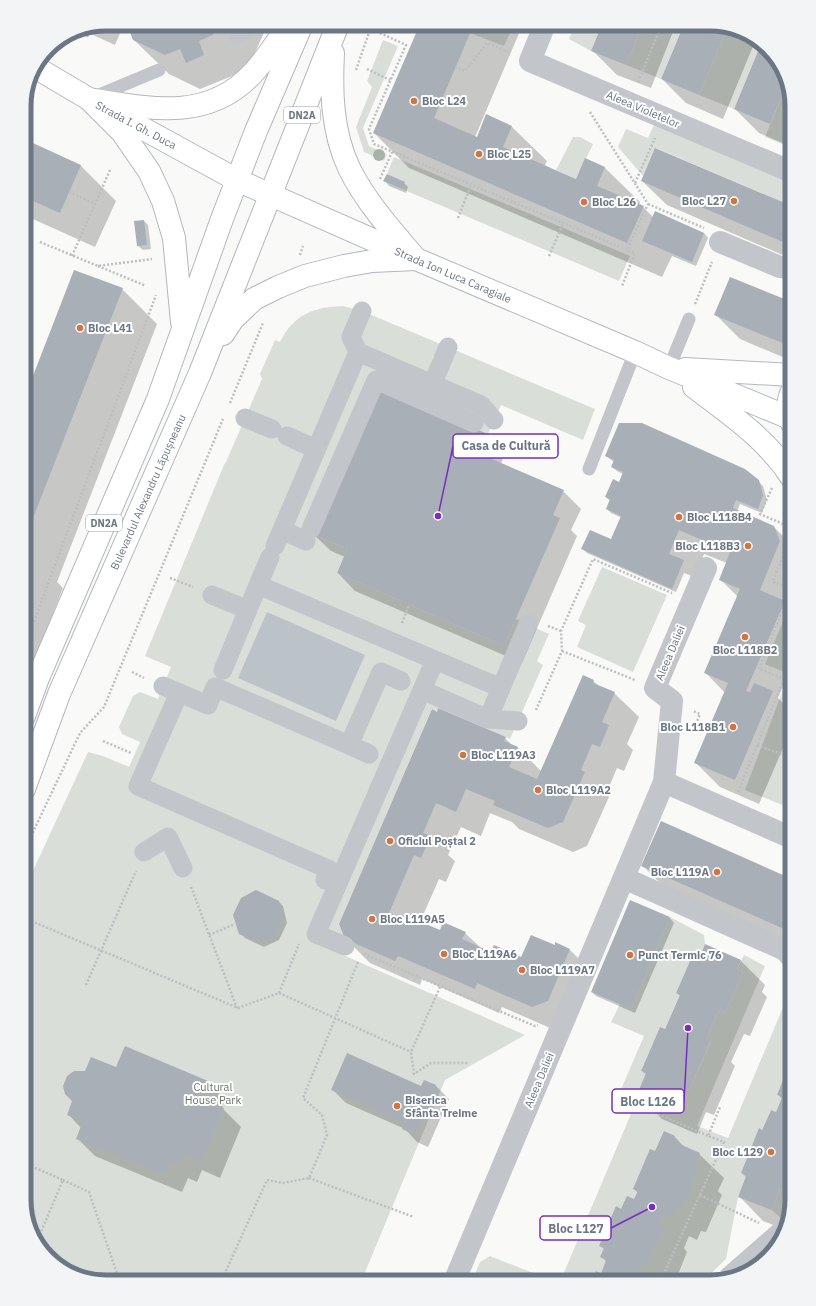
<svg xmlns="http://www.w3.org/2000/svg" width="816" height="1306" viewBox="0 0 816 1306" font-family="'IBM Plex Sans',sans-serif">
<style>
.green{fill:#d9ded8}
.water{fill:#bbc3c8}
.shadow{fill:#0003}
.building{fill:#a9afb6}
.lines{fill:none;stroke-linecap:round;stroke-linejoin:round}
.secondary-casing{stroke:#b4b8be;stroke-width:24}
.primary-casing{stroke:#b3b7bc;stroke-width:24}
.path{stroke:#bcbec1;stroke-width:2.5;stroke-dasharray:2 2;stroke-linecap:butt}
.service{stroke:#c2c5c9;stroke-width:13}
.pedestrian{stroke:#c2c5c9;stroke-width:19}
.minor{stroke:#c2c5c9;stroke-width:22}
.secondary{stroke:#fff;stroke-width:22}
.primary{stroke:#fff;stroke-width:22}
.tree{fill:#a9b2a8}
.poi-dot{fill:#d17440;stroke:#fff;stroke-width:1.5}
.labels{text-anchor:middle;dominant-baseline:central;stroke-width:4;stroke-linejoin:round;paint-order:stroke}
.shield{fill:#fff;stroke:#98a0aa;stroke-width:1}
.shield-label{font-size:10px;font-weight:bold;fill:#6c7786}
.poi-label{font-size:11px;font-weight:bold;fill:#6c7786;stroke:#fff;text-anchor:start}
.street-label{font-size:11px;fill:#6c7786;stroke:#fff}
.park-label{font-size:11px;fill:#677866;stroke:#fff}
.rim{fill:none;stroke:#6c7786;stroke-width:5}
.leader{fill:none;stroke:#7b2cbf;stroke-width:1.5}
.callout-dot{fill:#7b2cbf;stroke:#fff;stroke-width:1.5}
.callout{fill:#fff;stroke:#7b2cbf;stroke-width:1.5}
.callout-label{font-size:12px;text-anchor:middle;font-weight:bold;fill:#6c7786}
</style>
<rect width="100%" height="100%" fill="#f9faf8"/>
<path class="green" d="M395,24H420L416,33Z
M474,24H514L504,46L470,33Z
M575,24H602L591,51L569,39Z
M643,24H684L661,79L626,65Z
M727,28L755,38L761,44L734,109L699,95Z
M383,40L398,46L363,128L369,146L387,154L384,161L364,152L356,127L372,87L367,81Z
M787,84L792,106V148L765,137Z
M654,125L792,182V206L656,148L643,176L618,147L626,129L648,138Z
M573,137H580L593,144L576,179L556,170Z
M394,157L630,256L619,281L402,189L404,182L387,174Z
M343,306L362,311L595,409L583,440L501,405L488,434L377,386L312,534L347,549L337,573L504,646L516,619L549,634L537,661L543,665L510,739L438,708L437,712L432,709L339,924L345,939L341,954L525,1035L445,1080L361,1282H101L61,1268L33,1236L24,1200V890L88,752L103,756L129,767L140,742L122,734L119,727L133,696L140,692L158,699L171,667L145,656L224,465L226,462L262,379L260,374L275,340L280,342C294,314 314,307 343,306Z
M602,567L667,595L633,672L577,647L586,625L578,621Z
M792,600V809L745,790L789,674L765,664Z
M670,917L704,935L705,944L700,957L693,954L676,993L680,995L665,1029L660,1027L641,1071L646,1073L637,1094L672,1110L682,1088L689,1091L711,1041L706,1039L719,1010L725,1013L743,972L737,969L744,955L765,966L697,1126L728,1138L792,986V1059L777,1095L782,1097L776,1112L771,1110L762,1130L759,1129L741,1173L746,1176L738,1197L726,1259L702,1282H560L636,1102L619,1094L644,1036L611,1022L620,1004L631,1009Z
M792,1174C792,1190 795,1209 783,1220L772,1210L780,1188L786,1190Z
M490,1256L556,1282H472L480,1262Z"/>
<path class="water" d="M267,612L365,655L336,721L238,678Z"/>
<path class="shadow" d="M106,24H124L115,45L80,29Z
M128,24H268L247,70L200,89L169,74L133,39Z
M421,24H523L475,137L477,138L512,127L547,161L544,167L577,181L586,159L605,168L640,202L639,205L643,207L653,217L655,212L704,233L708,238L696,266L672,256L662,277L409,168L374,133Z
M603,24H676L651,88L617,75L593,51Z
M715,24L756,39L723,119L686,103L662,79Z
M761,45L783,70L792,106V147L759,133L735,109Z
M24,140L81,166L116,201L95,247L24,215Z
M385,181L404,183L408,187L406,193L389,186Z
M642,181L792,207V259L667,205Z
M144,221L148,225L151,249L143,250L138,246L135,222Z
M122,289L157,324L57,582L63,588L24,686V402Z
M792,303V361L740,339L716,315Z
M377,387L488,435L505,453L501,464L563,491L581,509L571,530L577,536L522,663L355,591L338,573L345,557L331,551L313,534Z
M606,456L758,481L763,486L767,500L762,513L740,504L737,511L774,527L792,545V595L788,605L792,609V665L778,698L792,712V727L759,804L720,787L695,762L725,693L706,673L738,597L720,579L727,563L704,554L694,577L684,573L676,592L587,553L583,549L612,540L622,518L611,513L607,509L610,501L606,497L619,483L623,474L617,471L612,467L614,462Z
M593,681L599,686L614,693L639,717L627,744L633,750L624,771L617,768L606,794L609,797L587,846L573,852L519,829L512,822L490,813L481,836L461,827L448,855L455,861L446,882L439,879L420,922L441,931L465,933L481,948L491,953L522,958L555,946L556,944L570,950L594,974L557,1031L502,1007L499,1013L422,979L420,985L370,963L346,939L432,711L505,738L513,746L518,748L542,772Z
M661,822L792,880V945L667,890L642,865Z
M278,901L283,906L287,923L279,940L264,947L245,938L240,933Z
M631,901L670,918L674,923L635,1013L596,996L592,992Z
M706,946L741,961L765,985L762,992L767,997L750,1036L744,1034L731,1062L735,1066L714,1115L706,1112L697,1134L662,1119L638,1094L647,1075L642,1071L665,1030L680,996L677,993L700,958Z
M125,1047L208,1082L225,1099L222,1108L241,1127L220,1178L202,1170L197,1182L188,1178L182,1192L95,1156L77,1138L81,1128L68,1114L85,1072L116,1068Z
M792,1061V1200L784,1229L763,1221L739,1196L746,1177L742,1173L763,1131L777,1113L782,1099L778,1095Z
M425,1081L436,1086L449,1099L428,1147L417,1142L405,1129L346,1103L332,1089L421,1088Z
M675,1137L685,1148L699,1154L724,1178L718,1191L722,1195L706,1232L701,1231L697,1240L689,1236L684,1248L687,1252L675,1282H592L601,1275L607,1262L602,1257L605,1250L601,1246L622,1210L635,1201L638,1193L634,1189L656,1152Z"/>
<path class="building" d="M127,24H218L213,35L199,41L204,55L186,63L180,49L165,55L133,40Z
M420,24H474L434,118L477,137L486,114L512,126L503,147L576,179L585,158L605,167L597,186L644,206L627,243L373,133Z
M602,24H643L626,65L591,51Z
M684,24H715L727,28L699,95L661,79Z
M761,44L783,70L787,84L770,124L734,109Z
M24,139L81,165L60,213L24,197Z
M655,148L792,206V246L641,181Z
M387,174L405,182L402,189L383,181Z
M655,211L704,233L692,262L642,241Z
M144,220L147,245L137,246L134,221Z
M74,270L123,288L24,541V399Z
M730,277L792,302V347L714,315Z
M376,386L488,434L480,454L564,490L553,515L560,518L504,646L337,573L347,549L312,534Z
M619,423H642L745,469L759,480L763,495L758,509L736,500L733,508L774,526L780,541L760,590L785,601L746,691L750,692L754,683L773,691L735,780L694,763L728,683L704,673L740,589L719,580L730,552L679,530L669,554L684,560L672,589L581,549L590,530L611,539L621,516L606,509L610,499L605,497L613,479L619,482L623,472L611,467L614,460L605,456Z
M24,550L28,552L24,563Z
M583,675L594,680L593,683L615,692L602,722L609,725L600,747L592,744L581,770L585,772L563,822L548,828L493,805L495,801L466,789L456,812L436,803L423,833L431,836L421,858L414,855L389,913L412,923L414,919L440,930L443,922L466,932L462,939L491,952L494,945L521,957L531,935L555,945V942L570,949L548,1001L532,1007L477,983L475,989L398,956L395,961L345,939L339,924L432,709L437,712L438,708L506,737L504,741L518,747L509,767L537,779Z
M661,821L792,879L791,932L641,866Z
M256,890L279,901L284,918L275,936L259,943L239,934L233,915L241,898Z
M630,900L670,917L631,1009L591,992Z
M705,944L741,960L737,969L743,972L725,1013L719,1010L706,1039L711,1040L689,1091L682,1088L672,1110L637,1094L646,1073L641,1071L660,1027L665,1029L680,995L676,993L693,954L700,957Z
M125,1046L208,1081L201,1098L224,1108L202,1161L184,1153L180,1164L170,1161L165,1175L76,1139L83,1121L67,1115L72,1101L65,1094L63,1086L67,1076L74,1071H85L91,1057L116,1067Z
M347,1053L421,1086L424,1080L436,1085L414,1134L402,1129L405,1123L331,1090Z
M792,1057V1174L786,1190L780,1188L772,1210L738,1197L746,1176L741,1173L759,1128L762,1130L771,1110L776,1112L782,1097L777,1095Z
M664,1131L675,1136L673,1141L700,1153L694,1168L698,1170L681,1209L677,1207L673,1216L664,1213L659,1225L664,1227L647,1265L643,1263L638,1274L644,1276L641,1282H591L596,1271L601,1274L606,1260L600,1257L604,1248L599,1246L616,1206L621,1209L627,1196L634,1199L638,1191L633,1189L650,1149L655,1151Z"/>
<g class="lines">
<g class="secondary-casing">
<path id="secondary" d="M35,67L89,99L237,180L416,259L635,352L669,368L790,418
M685,369L792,375
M694,387C730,414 768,440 792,478
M792,423C787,412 787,402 792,391"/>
</g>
<g class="primary-casing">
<path id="primary" d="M333,53C331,92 332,132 349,168C365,201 392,231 416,259
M89,99L122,132L149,171L163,201L174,238L182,322
M89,99C147,108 207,123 253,73C266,59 278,41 289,24
M223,334L233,319L254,299L278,287L305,276L344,266L372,261L416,259
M24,716L38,678L158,399L222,219L256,131L302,24
M24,789L59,694L200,373L338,24"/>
</g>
<path class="path" d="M380,33L406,45L369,129L374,144L635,253L622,286
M87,37L91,27
M455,67L465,71L487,43L509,52
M367,69L390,80
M356,70L372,24
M638,82L662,24
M590,112L648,204L627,250
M785,144L792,128
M380,179L392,152
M635,183L655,138
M69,192L95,204
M648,204L704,228
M458,218L471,185
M40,242L98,266L152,259
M300,255L303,246
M72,256L110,170
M549,256L563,224
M98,266L146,286
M695,304L712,262
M230,403L263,323
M772,488L760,514L783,524L789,539L773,582L792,589
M170,578L193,587
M791,589L759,669L792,682
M402,623L409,605
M548,626L561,631
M24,648L156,295
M562,651L635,680
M132,672L144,678
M536,710L562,651L561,631L593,559L672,593
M693,732L700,714L693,711
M103,741L131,753
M757,745L792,758
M738,792L784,679
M24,851L80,733L104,707L223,419
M191,887L237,1008
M24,918L238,1008L279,993L411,1052
M209,935L235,924
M364,954L535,1026L538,1025
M86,985L136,871
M440,987L411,1052L414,1074L431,1063H469
M279,993L299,944
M629,1101L708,1136
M24,1163L63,1180L37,1241
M309,1178L414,1217
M63,1180L89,1192L120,1282
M700,1195L759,1223
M555,1279L556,1282
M221,1282L267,1180L283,1183L309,1178L327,1135L322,1115L303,1098L358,962
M660,1282L724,1142L708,1136L720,1107"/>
<path class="service" d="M235,38L269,24
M92,98L159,70
M669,368L689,319
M589,469L635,352"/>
<path class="pedestrian" d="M362,311L351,337L358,352L481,405L494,420
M443,359L448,347
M432,384L441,364
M245,418L272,429
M287,436L316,449
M311,529L376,380L474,423
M282,530L306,541
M275,546L358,352
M270,557L258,585L501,688L528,624
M212,595L248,610
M223,670L258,585
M163,686L208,705L215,687L349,745L381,672L401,681
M422,690L435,660
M179,693L138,786L330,870L325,880
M488,719L501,688
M349,745L369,754
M144,852L168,837L183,868
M345,946L316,934L422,690L488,719L518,721"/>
<path class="minor" d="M545,24L530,61L792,172
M720,242L780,267L792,268
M664,782L792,838
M624,878L785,950L792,958
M730,1277L784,1230
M454,1282L664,782L672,701L655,688L706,568"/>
<use href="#secondary" class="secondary"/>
<use href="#primary" class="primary"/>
</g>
<circle class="tree" cx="379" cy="155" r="6"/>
<g class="poi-dot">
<circle cx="414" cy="101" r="4"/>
<circle cx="479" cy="154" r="4"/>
<circle cx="734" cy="201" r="4"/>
<circle cx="584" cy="202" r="4"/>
<circle cx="80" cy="328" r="4"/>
<circle cx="679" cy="517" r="4"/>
<circle cx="748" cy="546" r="4"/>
<circle cx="745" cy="637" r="4"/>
<circle cx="733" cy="727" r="4"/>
<circle cx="463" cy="755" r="4"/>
<circle cx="538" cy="790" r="4"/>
<circle cx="390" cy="841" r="4"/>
<circle cx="717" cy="872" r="4"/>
<circle cx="372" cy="919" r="4"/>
<circle cx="444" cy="954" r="4"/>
<circle cx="630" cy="955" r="4"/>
<circle cx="522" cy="970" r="4"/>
<circle cx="397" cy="1106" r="4"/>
<circle cx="771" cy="1152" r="4"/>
</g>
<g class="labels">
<g class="shield">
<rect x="284" y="107" width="36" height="16" rx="3"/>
<rect x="86" y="515" width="36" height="16" rx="3"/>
</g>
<g class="shield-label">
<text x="302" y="115">DN2A</text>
<text x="104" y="523">DN2A</text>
</g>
<g class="poi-label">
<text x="422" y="101">Bloc L24</text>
<text x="487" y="154">Bloc L25</text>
<text x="726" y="201" text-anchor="end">Bloc L27</text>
<text x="592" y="202">Bloc L26</text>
<text x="88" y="328">Bloc L41</text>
<text x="687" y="517">Bloc L118B4</text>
<text x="740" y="546" text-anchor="end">Bloc L118B3</text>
<text x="745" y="650" text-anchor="middle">Bloc L118B2</text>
<text x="725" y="727" text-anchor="end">Bloc L118B1</text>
<text x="471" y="755">Bloc L119A3</text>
<text x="546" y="790">Bloc L119A2</text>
<text x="398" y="841">Oficiul Poștal 2</text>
<text x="709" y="872" text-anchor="end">Bloc L119A</text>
<text x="380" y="919">Bloc L119A5</text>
<text x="452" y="954">Bloc L119A6</text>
<text x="638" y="955">Punct Termic 76</text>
<text x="530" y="970">Bloc L119A7</text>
<text x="405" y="1100">Biserica<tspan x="405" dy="13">Sfânta Treime</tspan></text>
<text x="763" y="1152" text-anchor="end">Bloc L129</text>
</g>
<g class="street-label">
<text transform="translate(643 109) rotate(23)">Aleea Violetelor</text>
<text transform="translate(136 125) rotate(28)">Strada I. Gh. Duca</text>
<text transform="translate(453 275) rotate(23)">Strada Ion Luca Caragiale</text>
<text transform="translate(148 492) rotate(-66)">Bulevardul Alexandru Lăpușneanu</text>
<text transform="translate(670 653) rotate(-67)">Aleea Daliei</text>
<text transform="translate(539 1080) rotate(-67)">Aleea Daliei</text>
</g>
<g class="park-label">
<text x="213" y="1087">Cultural<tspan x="213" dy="13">House Park</tspan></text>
</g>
</g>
<path d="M0 0H816V1306H0ZM106 31H710A75 75 0 0 1 785 106V1200A75 75 0 0 1 710 1275H106A75 75 0 0 1 31 1200V106A75 75 0 0 1 106 31Z" fill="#f3f4f5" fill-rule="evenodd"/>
<path class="rim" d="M106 31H710A75 75 0 0 1 785 106V1200A75 75 0 0 1 710 1275H106A75 75 0 0 1 31 1200V106A75 75 0 0 1 106 31Z"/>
<path class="leader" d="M438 516L453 446M688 1028L684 1101M652 1207L611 1228"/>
<g class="callout-dot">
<circle cx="438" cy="516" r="4"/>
<circle cx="688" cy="1028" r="4"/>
<circle cx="652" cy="1207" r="4"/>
</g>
<g class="callout">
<rect x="453" y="434" width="105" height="24" rx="4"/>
<rect x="612" y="1089" width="72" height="24" rx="4"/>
<rect x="540" y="1216" width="71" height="24" rx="4"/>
</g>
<g class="callout-label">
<text x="506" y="450">Casa de Cultură</text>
<text x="648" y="1106">Bloc L126</text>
<text x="576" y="1233">Bloc L127</text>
</g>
</svg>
